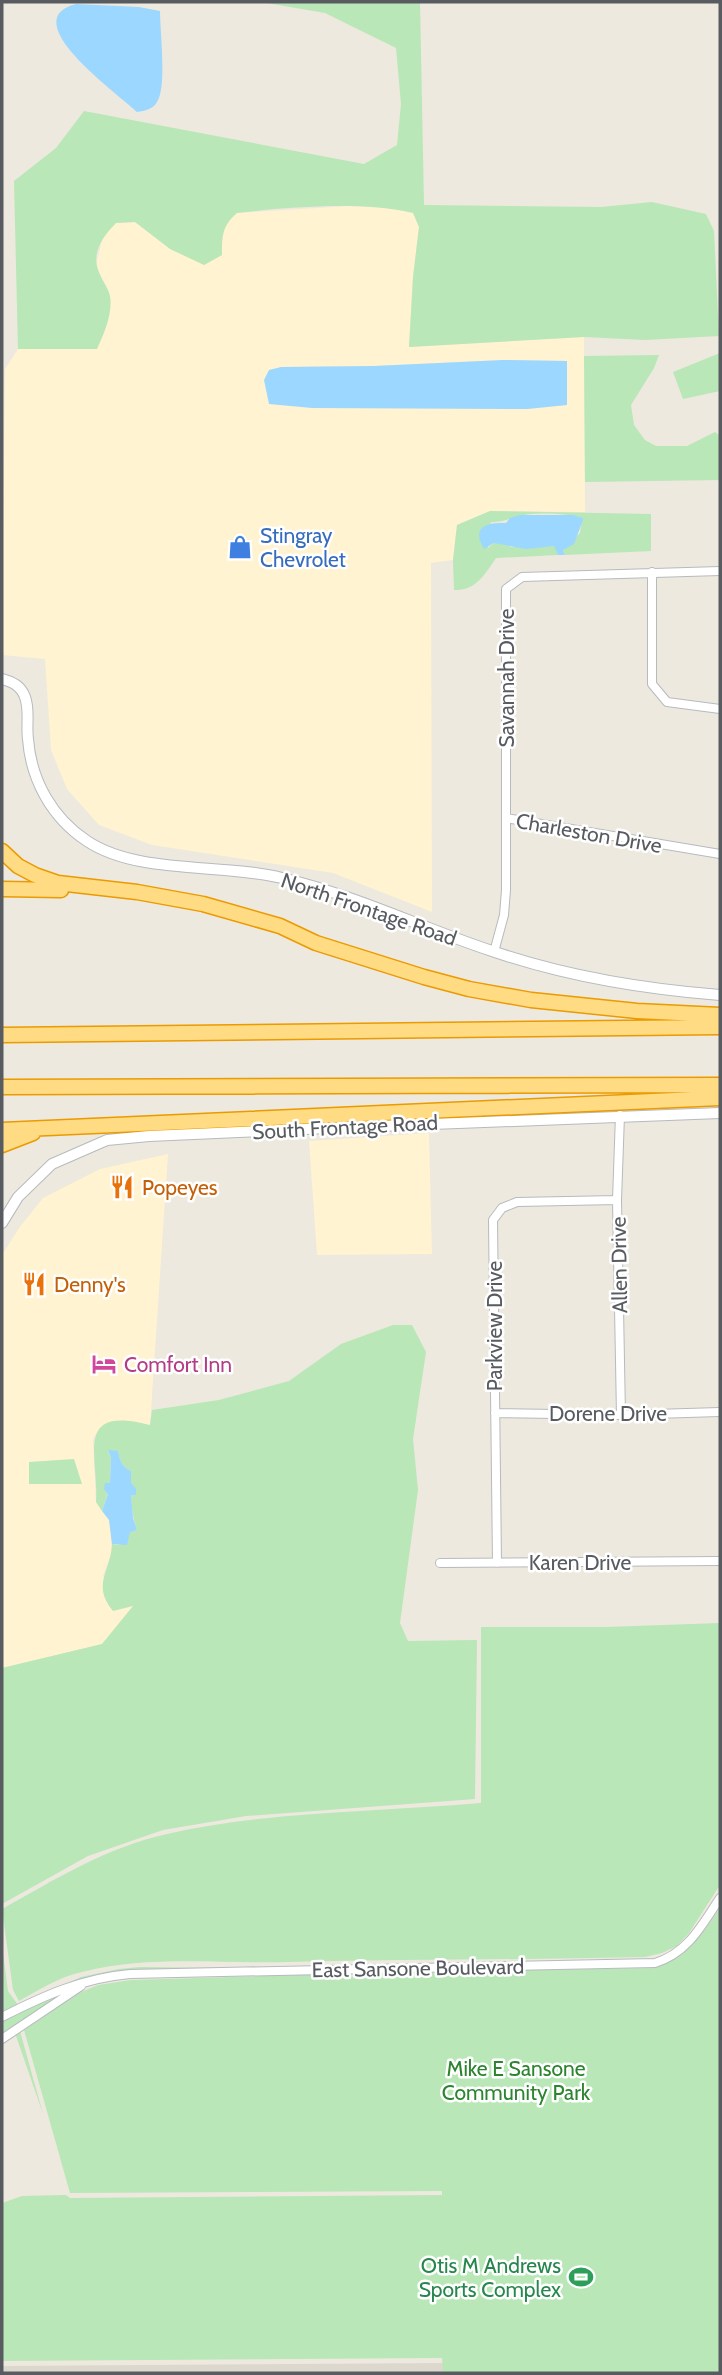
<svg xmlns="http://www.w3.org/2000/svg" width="722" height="2375" viewBox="0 0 722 2375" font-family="Cabin,sans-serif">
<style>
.commercial{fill:#fff3d1;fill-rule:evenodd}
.education{fill:#dcd8cd}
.green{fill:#b9e7b7}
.water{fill:#9cd7ff}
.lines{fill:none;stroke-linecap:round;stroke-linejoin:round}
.minor-casing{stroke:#b7babf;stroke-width:10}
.tertiary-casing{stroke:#b7babf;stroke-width:12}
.motorway-casing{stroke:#eb9a00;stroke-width:17}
.minor{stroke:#fff;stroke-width:8}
.tertiary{stroke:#fff;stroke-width:10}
.motorway{stroke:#ffdb83;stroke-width:14}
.labels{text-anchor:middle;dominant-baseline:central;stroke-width:5;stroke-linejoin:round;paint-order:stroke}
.shop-label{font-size:21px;fill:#366cbe;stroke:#fff;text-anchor:start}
.street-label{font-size:21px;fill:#585c61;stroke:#fff}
.food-label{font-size:21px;fill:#c56008;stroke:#fff;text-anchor:start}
.hotel-label{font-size:21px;fill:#b23c85;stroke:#fff;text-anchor:start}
.park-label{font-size:21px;fill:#2c842e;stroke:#fff}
.leisure-label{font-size:21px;fill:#27864d;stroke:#fff;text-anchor:end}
</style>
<rect width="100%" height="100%" fill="#ede9de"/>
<path class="commercial" d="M349,206L390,208L413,212L419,227L413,277L409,347L584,337L585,512L490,511L457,525L453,560L431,563L432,912L333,873L152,845L99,825L67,789L51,750L45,659L2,655L5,369L18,349H97L110,297L96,265L103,236L116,223L135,222L204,265L222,255V231L228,220L237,213ZM503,360L566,361L567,405L527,409L433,407L281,367L374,366Z
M429,1133L432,1254L317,1255L309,1141Z
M168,1154L150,1426L100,1428L93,1439L96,1502L109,1520L111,1534L112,1551L103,1576L134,1605L103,1644L2,1668V1255L19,1228L43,1198L100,1169ZM29,1462L81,1483L29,1484Z"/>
<path class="education" d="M443,2363V2373H2V2366Z"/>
<path class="green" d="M261,2H420L424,205L601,207L652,202L706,214L714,231L719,336L645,340L584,337L409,347L413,277L419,227L413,213C363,201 289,207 237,213C222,226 222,236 222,255L204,265L170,249L135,222L116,223C105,234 93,250 97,266C99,277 108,286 110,296C113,313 104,334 97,349H18L14,181L56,148L84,111L364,164L397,145L401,104L396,48L325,13Z
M720,353V391L683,399L673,372Z
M659,355L654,368L631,405L634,425L645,440L656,446H687L715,432L720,436V480L585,482L584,356Z
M490,511L651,514V551L565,555L563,550L580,533L582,518C569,513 533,512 519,516C508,519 504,522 491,522L488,548L494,543H504L511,547L555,546L558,555L496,558C485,574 476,591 454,590L453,560L457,525Z
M393,1325H412L426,1352L413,1439L418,1490L400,1623L408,1641L477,1640L475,1799L246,1816L163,1830L88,1856L2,1904V1668L102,1644L133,1606L113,1611C91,1584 111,1572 112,1544L119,1545L130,1531L137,1530C130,1510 131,1491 131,1471C122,1467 120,1461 118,1451H108L111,1458L110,1483H105L108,1493L102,1511L96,1502C99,1455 73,1405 150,1425L152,1410L219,1400L289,1381L341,1344Z
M74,1459L82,1484H29V1462Z
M720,1623V1885L689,1933L677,1946L662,1953L645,1957C526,1960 407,1959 288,1962C220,1964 148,1955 82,1972C59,1977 39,1990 19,2001L13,1990L2,1909C54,1880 107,1847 167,1834C269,1811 377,1812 481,1803V1627H606Z
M720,1892V1900L683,1949L651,1963L192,1973L97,1981L77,1989L20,2031L43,2114L14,2030L2,2035V1945L8,1991L18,2005L81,1977L119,1969L140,1967L240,1968L645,1961C686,1953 699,1925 720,1892Z
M720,1908V2373H443L442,2358L2,2361V2203L22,2196L66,2195L70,2198L442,2195V2191L70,2193L24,2030L79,1993L98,1985L131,1980L400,1972L652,1968C687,1956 700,1938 720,1908Z"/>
<path class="water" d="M76,4L139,7L160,11C160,32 167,87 157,102C153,109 145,111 137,112C120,95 13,20 76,4Z
M503,360L567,361V405L527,409L312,408L269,404L264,380L269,370L281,367L374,366Z
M520,515H573L583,518V520L574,544L563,550L565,555H558L554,546L526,549L494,543L484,549C471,527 486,522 506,523L510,518Z
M108,1450L118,1451C120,1461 122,1467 131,1471V1483L136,1489V1495H131L133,1518L137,1530L130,1532L127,1545L112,1544L109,1520L102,1511L108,1494L104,1489L105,1483H110L111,1458Z"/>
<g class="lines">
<g class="minor-casing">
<path id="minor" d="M652,572V684L667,702L720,709
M506,818L720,854
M494,952L504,915L506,890V589L522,577L720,571
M620,1115L617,1200L621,1415
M495,1413L621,1415L720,1412
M440,1563L720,1561
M497,1563L493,1220L502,1208L517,1202L617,1200
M2,2017C43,1996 83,1978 130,1974L655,1963C688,1953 702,1925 720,1898
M2,2039L81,1986"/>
</g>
<g class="tertiary-casing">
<path id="tertiary" d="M2,679C13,682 21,686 25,697C30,710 26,726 28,739C31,780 52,818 87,841C138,875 222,863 282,878C355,895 422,928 492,951C565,976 643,989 720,995
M2,1223L18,1197L52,1164L107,1140L149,1136L329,1128L720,1113"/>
</g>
<g class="motorway-casing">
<path id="motorway" d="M2,851L18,866L35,875L58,883L137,892L203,904L280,926L316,943L424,977L469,989L531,1000L637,1011L720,1015
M2,889L61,890
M2,1035L720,1027
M2,1087L720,1085
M2,1130L720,1098
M2,1145L33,1133"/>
</g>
<use href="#minor" class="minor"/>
<use href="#tertiary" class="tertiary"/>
<use href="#motorway" class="motorway"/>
</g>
<defs>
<g id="shop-bare" transform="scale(1.89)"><path d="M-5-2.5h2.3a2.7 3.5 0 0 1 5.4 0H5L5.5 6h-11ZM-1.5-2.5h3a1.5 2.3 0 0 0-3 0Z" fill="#3f7fe0" stroke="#fff" stroke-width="2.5" paint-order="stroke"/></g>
<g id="restaurant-bare" transform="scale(1.89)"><path d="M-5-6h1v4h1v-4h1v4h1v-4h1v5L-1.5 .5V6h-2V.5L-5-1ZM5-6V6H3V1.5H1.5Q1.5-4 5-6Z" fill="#e8710a" stroke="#fff" stroke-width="2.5" paint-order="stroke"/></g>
<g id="hotel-bare" transform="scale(1.89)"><path d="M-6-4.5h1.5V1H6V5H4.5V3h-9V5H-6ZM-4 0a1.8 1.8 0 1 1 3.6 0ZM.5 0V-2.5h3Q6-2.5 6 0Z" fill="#d1479c" stroke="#fff" stroke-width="2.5" paint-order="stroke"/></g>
<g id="stadium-bare" transform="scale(1.89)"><path d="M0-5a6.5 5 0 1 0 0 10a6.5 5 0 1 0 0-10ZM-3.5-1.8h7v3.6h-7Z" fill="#2e9e5b" stroke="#fff" stroke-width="2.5" paint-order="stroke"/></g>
</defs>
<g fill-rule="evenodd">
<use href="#shop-bare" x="240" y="547"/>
<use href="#restaurant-bare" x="122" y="1187"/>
<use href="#restaurant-bare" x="34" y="1284"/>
<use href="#hotel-bare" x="104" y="1364"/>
<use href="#stadium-bare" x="581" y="2277"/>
</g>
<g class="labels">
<g class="shop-label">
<text x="260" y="535">Stingray<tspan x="260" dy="24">Chevrolet</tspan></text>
</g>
<g class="street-label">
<text transform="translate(506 678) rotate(-90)">Savannah Drive</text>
<text transform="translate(589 833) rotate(10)">Charleston Drive</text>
<text transform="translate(369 909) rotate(19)">North Frontage Road</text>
<text transform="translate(345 1127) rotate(-3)">South Frontage Road</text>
<text transform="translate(619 1265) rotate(-91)">Allen Drive</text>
<text transform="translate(494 1326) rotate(-90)">Parkview Drive</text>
<text x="608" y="1413">Dorene Drive</text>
<text x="580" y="1562">Karen Drive</text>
<text transform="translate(418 1968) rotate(-1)">East Sansone Boulevard</text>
</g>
<g class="food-label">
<text x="142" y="1187">Popeyes</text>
<text x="54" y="1284">Denny's</text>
</g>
<g class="hotel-label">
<text x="124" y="1364">Comfort Inn</text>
</g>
<g class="park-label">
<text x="516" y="2068">Mike E Sansone<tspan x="516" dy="24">Community Park</tspan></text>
</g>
<g class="leisure-label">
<text x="561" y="2265">Otis M Andrews<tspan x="561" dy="24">Sports Complex</tspan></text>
</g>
</g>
<rect width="722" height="2375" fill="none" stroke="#585c61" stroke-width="7"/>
</svg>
